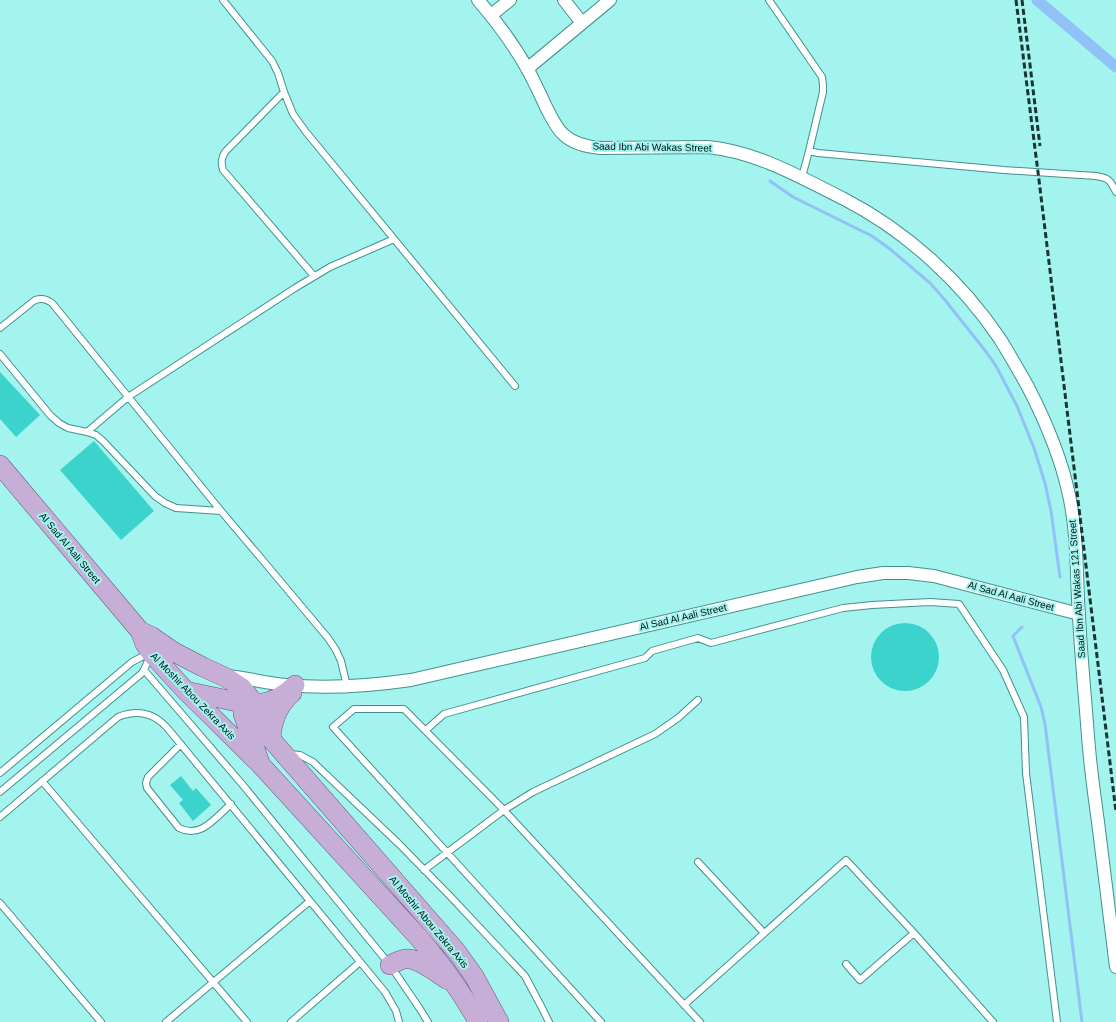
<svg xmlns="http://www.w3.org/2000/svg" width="1116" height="1022" viewBox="0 0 1116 1022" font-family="Helvetica,sans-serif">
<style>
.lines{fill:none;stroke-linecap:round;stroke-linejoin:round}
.stream{stroke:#91c2f7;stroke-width:3}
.canal{stroke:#91c2f7;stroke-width:11}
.building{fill:#3dd3cd}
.service-casing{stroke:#41918d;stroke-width:8}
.minor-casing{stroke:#41918d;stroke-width:14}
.primary-casing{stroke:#685580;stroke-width:20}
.service{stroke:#fff;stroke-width:6}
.minor{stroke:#fff;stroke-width:12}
.primary{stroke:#c6aed6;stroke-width:19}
.rail{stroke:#193635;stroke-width:3;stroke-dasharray:6 3;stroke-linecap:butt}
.labels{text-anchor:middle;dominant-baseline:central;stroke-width:4;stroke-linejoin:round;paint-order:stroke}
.street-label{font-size:10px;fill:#001514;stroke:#a3f3ee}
</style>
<rect width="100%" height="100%" fill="#a3f3ee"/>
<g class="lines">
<path class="stream" d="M770,181L793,197L872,236L890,249L930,283L945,300L987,353L996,366L1017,406L1034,448L1045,483L1051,511L1060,577
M1022,627L1013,636L1041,707L1045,724L1082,1022"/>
<path class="canal" d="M1037,0L1116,67"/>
</g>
<path class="building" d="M0,372L40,415L16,437L0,419Z
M94,441L154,511L121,540L60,470Z
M871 657a34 34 0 1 1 68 0a34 34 0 1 1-68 0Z
M181,776L193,791L196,788L211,805L193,821L179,803L183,800L170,785Z"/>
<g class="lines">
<g class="service-casing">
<path id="service" d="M223,0L272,61L278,73L284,92L293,114L306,132L515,386
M769,0L822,77L823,85V92L809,151
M284,92L225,152C221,159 221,162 223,170L314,276
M802,177L809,151L818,153L1004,170L1096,176C1109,178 1110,180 1116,192
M0,328L35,300C42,298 46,299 52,303L221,511
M0,354L50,415L59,423L68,428L87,432L96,435L103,441L155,496L165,503L176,508L221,511L260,557L328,638L336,650L341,661L347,686
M87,432L128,397L295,288L330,267L394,239
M144,670L242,784L390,965L420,1009L428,1022
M426,730L444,714L645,658L652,651L698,638L711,643L843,608L872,605L930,602L959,604L1003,670L1024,717L1026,773L1057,1022
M181,744L148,777L146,783L147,788L179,828C201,839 215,818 231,804
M289,754L300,755L313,762L399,844L450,896L525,976L541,1006L549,1022
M0,773L132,662L149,653
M42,781L247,1022
M0,792L141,674L144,670L150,656
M0,817L118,717C138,709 155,713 169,730L385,992L396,1011L399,1022
M698,862L764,933
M424,870L504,810L533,792L655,734L678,718L698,700
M0,903L101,1022
M846,964L860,980L914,933L993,1022
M684,1005L846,860L914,933
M166,1022L310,901
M291,1022L360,962
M601,1022L333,727L354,709H404L504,810L700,1022"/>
</g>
<g class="minor-casing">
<path id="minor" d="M478,0C497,22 514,45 528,70C535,83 541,96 547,109C552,118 556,128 564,135C574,144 587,147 601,148L708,147C757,152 800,177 844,199C906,231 961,281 1000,339C1010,355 1019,371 1028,387C1046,422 1061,457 1069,495C1078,535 1076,575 1079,616C1081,656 1085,696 1088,736C1090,765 1094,793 1098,822C1104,870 1110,918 1116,967
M564,0L582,23
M491,15L510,0
M527,69L610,0
M228,676C247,678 266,683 286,685C327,689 369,686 411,680L857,577L883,573H908L934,576L1079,614"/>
</g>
<g class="primary-casing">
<path id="primary" d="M0,465L140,631L145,644L151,653L186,691L260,764L420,939C442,965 462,992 478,1022
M140,631L151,636L174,652L203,667L227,678L242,688L251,699L271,739L456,951L474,976L499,1022
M186,691C198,694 211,696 223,699C253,706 271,708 295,685
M243,704V714L259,760
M271,739C272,721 278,705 292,693
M390,965C394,963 400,960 405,959C417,957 438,974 448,980"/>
</g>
<use href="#service" class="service"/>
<use href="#minor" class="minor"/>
<use href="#primary" class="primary"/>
<path class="rail" d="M1016,0L1038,172L1116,812
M1022,0L1040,146"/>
</g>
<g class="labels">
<g class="street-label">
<text transform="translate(652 147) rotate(1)">Saad Ibn Abi Wakas Street</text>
<text transform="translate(70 548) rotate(50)">Al Sad Al Aali Street</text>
<text transform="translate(1077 589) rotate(-94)">Saad Ibn Abi Wakas 121 Street</text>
<text transform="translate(1011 596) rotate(15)">Al Sad Al Aali Street</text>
<text transform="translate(683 617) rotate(-13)">Al Sad Al Aali Street</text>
<text transform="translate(193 696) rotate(46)">Al Moshir Abou Zekra Axis</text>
<text transform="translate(429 922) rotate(50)">Al Moshir Abou Zekra Axis</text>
</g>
</g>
</svg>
